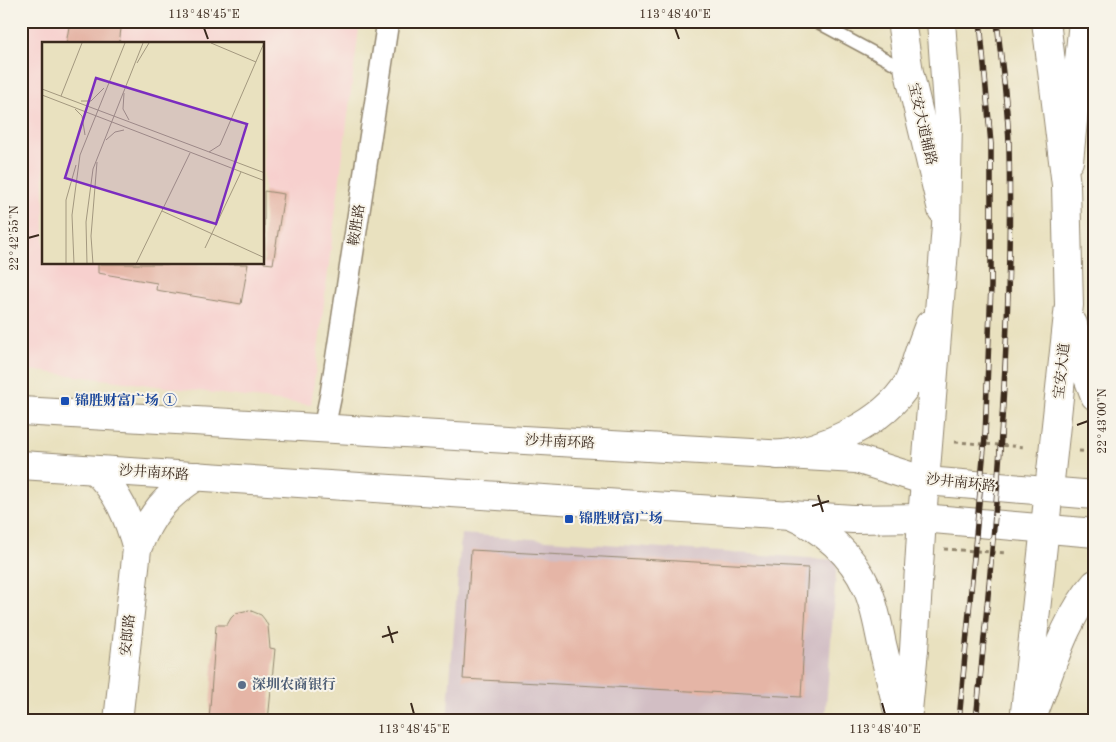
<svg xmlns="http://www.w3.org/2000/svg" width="1116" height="742" viewBox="0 0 1116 742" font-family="'Old Standard TT','Noto Serif SC',serif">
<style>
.built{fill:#f7d0ce;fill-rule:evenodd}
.industrial{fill:#d2bec4}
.building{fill:#e5b5a6}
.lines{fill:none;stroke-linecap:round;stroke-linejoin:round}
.service-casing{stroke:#92866e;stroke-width:14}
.minor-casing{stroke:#92866e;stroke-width:24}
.tertiary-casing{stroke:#92866e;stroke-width:30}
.secondary-casing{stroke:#92866e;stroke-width:30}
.primary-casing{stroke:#92866e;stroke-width:30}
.path{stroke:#92866e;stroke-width:3;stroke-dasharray:4 4;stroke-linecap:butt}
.service{stroke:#fff;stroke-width:11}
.minor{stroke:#fff;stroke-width:21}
.tertiary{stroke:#fff;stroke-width:28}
.secondary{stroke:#fff;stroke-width:28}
.primary{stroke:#fff;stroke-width:28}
.rail-casing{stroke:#3b2a1e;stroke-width:5.5}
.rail{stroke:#f7f3e8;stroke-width:4;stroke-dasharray:11;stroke-linecap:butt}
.ticks{fill:none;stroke:#3b2a1e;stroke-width:2}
.transit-dot{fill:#1a4fb4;stroke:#f7f3e8;stroke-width:2}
.service-dot{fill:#5c6f8a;stroke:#f7f3e8;stroke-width:2}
.labels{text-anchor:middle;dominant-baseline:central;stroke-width:4;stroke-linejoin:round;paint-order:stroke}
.street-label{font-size:14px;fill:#3b2a1e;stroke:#f7f3e8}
.transit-label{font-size:14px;font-weight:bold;fill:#164399;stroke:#f7f3e8;text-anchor:start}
.service-label{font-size:14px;font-weight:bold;fill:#4e5e75;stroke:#f7f3e8;text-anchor:start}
.inset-road{fill:none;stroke:#a3987f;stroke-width:1}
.view{fill:#7b2cbf;fill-opacity:0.15;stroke:#7b2cbf;stroke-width:2.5}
.inset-edge{fill:none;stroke:#3b2a1e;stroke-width:2.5}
.neatline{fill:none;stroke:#3b2a1e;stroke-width:2}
.ticks-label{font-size:12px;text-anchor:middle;fill:#3b2a1e}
</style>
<rect width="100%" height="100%" fill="#f7f3e8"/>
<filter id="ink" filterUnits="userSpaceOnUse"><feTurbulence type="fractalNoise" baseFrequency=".02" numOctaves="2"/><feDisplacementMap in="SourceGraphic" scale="10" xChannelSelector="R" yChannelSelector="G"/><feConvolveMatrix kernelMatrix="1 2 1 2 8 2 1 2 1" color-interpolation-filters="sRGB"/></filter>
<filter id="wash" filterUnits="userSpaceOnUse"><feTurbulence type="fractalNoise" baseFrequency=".0096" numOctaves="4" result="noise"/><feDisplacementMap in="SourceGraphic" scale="20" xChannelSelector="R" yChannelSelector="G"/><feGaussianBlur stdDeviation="1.12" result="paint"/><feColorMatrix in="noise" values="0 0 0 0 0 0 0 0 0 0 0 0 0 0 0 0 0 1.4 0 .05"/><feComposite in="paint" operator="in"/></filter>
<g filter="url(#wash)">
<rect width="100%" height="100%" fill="#e9e1bf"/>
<path class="built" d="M21,21H360L311,405L21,369ZM44,44H264V264H44Z"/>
<path class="industrial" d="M461,534L837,560L825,721H447Z"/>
<g id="blocks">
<path class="building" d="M70,21H122L119,44H66Z
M264,191L284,194L273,264L264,263Z
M98,264H248L241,304L156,290L157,283L98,273Z
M471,550L808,568L801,697L463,679Z
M249,610L261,615L265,620L268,626L270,648L275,649L268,721H209L216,625H227L231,618L236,613Z"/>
</g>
</g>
<g filter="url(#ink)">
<use href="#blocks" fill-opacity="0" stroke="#92866e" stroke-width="1"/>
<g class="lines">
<g class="service-casing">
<path id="service" d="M815,21L906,70"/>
</g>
<g class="minor-casing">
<path id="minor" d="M324,428L331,394L388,21"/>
</g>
<g class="tertiary-casing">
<path id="tertiary" d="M94,470C118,491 129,519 137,549
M118,721L137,549C151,513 165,497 197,476"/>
</g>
<g class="secondary-casing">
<path id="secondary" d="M901,21L909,72L942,210
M1069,161L1083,21
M21,411L856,459L926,481L1095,495
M21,465L853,519L922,518L1095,533"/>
</g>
<g class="primary-casing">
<path id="primary" d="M1073,324L1085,370L1095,396
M777,455C823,450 883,424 908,383C911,378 913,370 915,365C919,351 924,338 929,325
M788,514C823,529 851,553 867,588C875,606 878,626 882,644C888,669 894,694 900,719
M1035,710C1052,667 1064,620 1095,584
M907,721L914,650L922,518L946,226L948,120L941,21
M1024,721L1069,305L1066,185L1046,21"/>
</g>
<path class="path" d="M955,442L1026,447
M1079,451L1095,452
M944,549L1007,553"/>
<use href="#service" class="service"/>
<use href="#minor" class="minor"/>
<use href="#tertiary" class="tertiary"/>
<use href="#secondary" class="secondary"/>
<use href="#primary" class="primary"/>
<g class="rail-casing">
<path id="rail" d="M959,721L985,437L991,286V144L980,21
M976,721C995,530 1013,338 1009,145C1008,104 1001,62 997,21"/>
</g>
<use href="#rail" class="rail"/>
</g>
</g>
<path class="ticks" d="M204,28L208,39M675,28L679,39M28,238L39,235M1077,425L1088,421M818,495L823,512M812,506L829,501M388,626L393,643M382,637L398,632M411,703L414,714M882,703L885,714"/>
<g class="transit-dot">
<rect x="60" y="396" width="10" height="10" rx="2.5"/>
<rect x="564" y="514" width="10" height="10" rx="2.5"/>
</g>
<circle class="service-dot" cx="242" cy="685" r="5"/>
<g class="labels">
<g class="street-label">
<text transform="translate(922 124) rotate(77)">宝安大道辅路</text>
<text transform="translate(357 225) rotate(-81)">鞍胜路</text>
<text transform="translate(1062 371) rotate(-84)">宝安大道</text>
<text transform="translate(560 442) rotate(3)">沙井南环路</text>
<text transform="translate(154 473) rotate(4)">沙井南环路</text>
<text transform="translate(961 483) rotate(6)">沙井南环路</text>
<text transform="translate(128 635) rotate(-84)">安郎路</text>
</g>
<g class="transit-label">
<text x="75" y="401">锦胜财富广场 ①</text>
<text x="579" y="519">锦胜财富广场</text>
</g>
<g class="service-label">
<text x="252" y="685">深圳农商银行</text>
</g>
</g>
<g transform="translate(42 42)">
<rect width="222" height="222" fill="#e9e1bf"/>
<path class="inset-road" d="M169,1L214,20M95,21L107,1M0,47L223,131M82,51L81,67L87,78M0,53L223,139M19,54L40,1M39,59H49L62,46M33,67L40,74L43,93M64,98L73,90L82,88M167,110L178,103L222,1M120,169L223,216M163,206L199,130M24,222V158L34,123M32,222L30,173L38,113L83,1M45,222L44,180L51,127L101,1M51,222L49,194L55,120M94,222L148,111"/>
<path class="view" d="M54,36L205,82L174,182L23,136Z"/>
<rect width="222" height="222" class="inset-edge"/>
</g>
<rect width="1116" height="742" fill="none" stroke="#f7f3e8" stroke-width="55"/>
<rect x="28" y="28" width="1060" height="686" class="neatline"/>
<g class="ticks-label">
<text x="204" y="18">113°48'45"E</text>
<text x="675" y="18">113°48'40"E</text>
<text transform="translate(14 238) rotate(-90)" y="4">22°42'55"N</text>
<text transform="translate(1102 421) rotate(-90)" y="4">22°43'00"N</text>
<text x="414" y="733">113°48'45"E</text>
<text x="885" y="733">113°48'40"E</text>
</g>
</svg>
